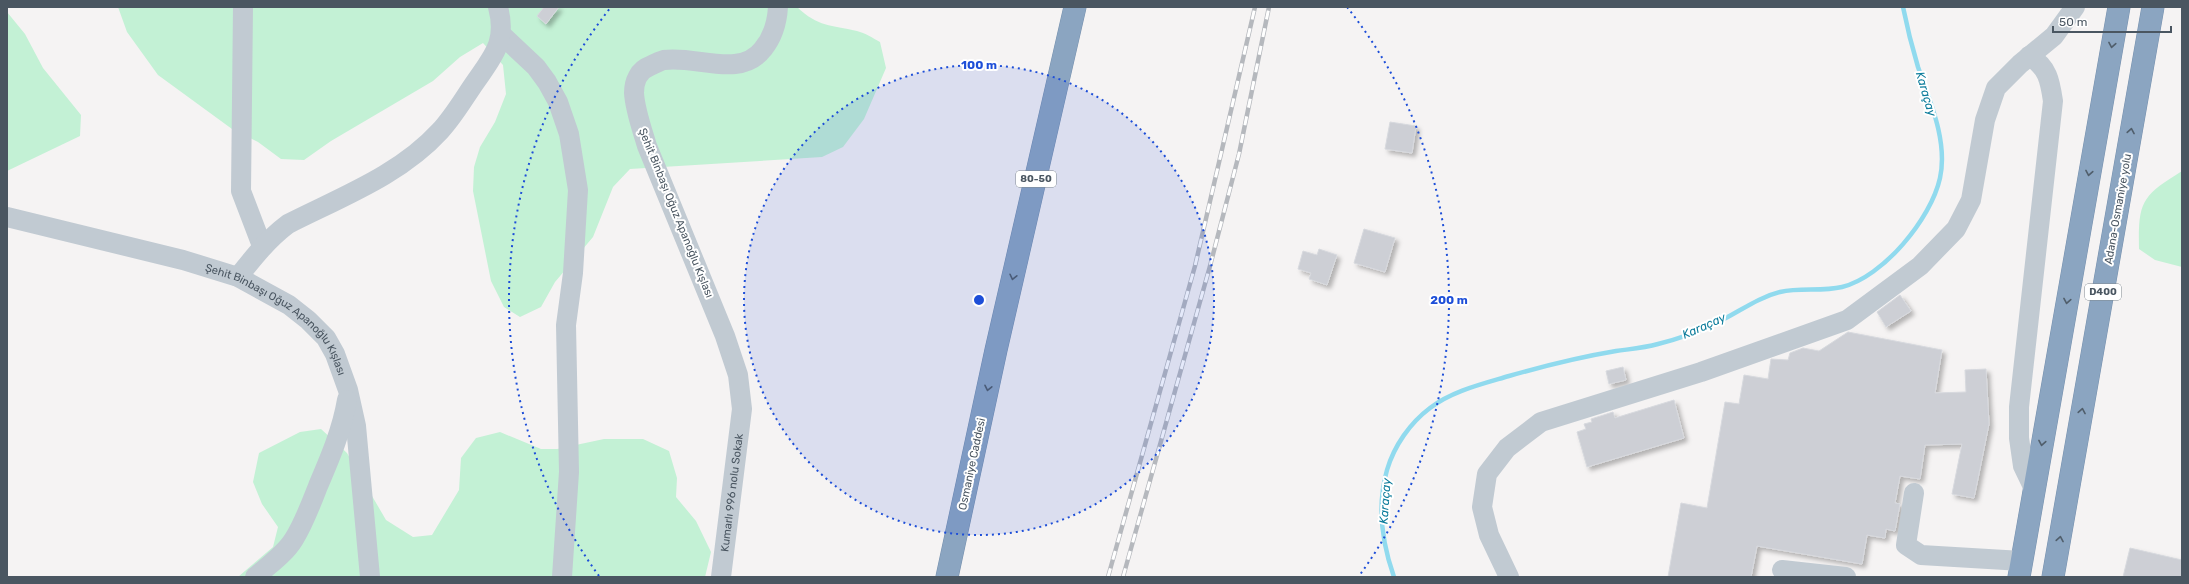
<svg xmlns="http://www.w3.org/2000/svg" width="2189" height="584" viewBox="0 0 2189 584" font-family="Rubik,sans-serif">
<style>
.green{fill:#c3f1d5}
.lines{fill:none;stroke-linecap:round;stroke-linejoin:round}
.stream{stroke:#90daee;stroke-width:4.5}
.building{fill:#cdcfd5;stroke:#d7d9de;filter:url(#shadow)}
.highway-casing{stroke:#7690ad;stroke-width:23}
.minor{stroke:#c1cad2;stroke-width:20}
.highway{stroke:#8ba5c1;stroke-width:22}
.rail-casing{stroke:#b5b8bd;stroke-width:4.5}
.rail{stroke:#fff;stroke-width:3;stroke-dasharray:9;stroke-linecap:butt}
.oneway{stroke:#505e6b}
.ring{fill:none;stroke:#1d4ed8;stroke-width:2;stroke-dasharray:2 4}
.labels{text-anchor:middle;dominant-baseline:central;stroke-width:4;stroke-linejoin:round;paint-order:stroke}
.shield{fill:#fff;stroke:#808990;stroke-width:1}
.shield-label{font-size:10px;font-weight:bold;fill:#4a5661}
.street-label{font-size:11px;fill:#4a5661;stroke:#fff}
.water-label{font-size:12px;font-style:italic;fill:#0c7c9b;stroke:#fff}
.centre{fill:#1d4ed8;stroke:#fff;stroke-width:2}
.ring-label{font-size:12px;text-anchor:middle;font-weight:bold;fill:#1d4ed8;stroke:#fff;stroke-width:4;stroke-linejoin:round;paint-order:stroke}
</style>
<defs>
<filter id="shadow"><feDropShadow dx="3.5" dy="3.5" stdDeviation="2" flood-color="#0004"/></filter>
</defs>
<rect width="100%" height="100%" fill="#f5f3f3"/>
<path class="green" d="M118,7H797C818,27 831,25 857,31C865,33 873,38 880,42L886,68L864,119L843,147L822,157L630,169L613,187L593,237L555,282L541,307L520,317L504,307L491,281L473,191L474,167L480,147L495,122L506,94L503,65L483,43L460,57L433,81L331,141L304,160L281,159L258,142L232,129L158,75L127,32Z
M7,12L25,34L43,68L81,115L80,136L7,171Z
M2182,171V267L2155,260L2139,249C2138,201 2142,196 2182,171Z
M321,429L347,453L386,520L413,537L432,535L459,490L461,458L476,438L500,432L541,449H557L604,439H643L669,451L677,478L676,497L696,521L711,552L705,577H238L273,547L278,527L262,504L253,482L259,453L300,432Z"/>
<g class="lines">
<path class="stream" d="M1394,577C1382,543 1377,505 1387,470C1394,446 1410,423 1430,408C1452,391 1482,384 1509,376C1544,366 1580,357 1616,351C1630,349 1644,348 1658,344C1678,339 1698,332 1716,323C1738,313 1756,298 1780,292C1801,287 1821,292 1842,287C1883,277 1931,219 1940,178C1948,142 1930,101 1918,67C1912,47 1907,27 1903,7"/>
</g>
<path class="building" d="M544,7H559L546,24L537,16Z
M1390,122L1416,126L1412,153L1385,149Z
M1364,229L1395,238L1385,272L1354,263Z
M1319,249L1337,255L1327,285L1309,279L1311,273L1298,269L1303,251L1317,255Z
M1900,295L1911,311L1886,327L1877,312Z
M1848,332L1942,350L1935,393L1966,392L1965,370L1986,369L1989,424L1974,498L1952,494L1962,444L1925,445L1920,479L1900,476L1895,503L1900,504L1895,531L1886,529L1885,538L1867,535L1862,564L1757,546L1751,577H1668L1681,503L1707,508L1725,402L1739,404L1744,375L1768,379L1771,359L1788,360L1790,353L1803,348L1819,351Z
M1623,367L1626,380L1609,384L1606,371Z
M1674,400L1684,438L1587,467L1577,432L1586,429L1584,424L1592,422L1591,419L1613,412L1615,418Z
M2130,548L2182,560V577H2123Z"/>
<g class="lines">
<g class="highway-casing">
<path id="highway" d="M947,577L996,350L1075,7
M2019,577L2119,7
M2053,577L2153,7"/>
</g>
<g class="minor">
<path d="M243,7L241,191L262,246"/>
<path d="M502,35L536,67L547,82L558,102L569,134L578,190L573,273L566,325L569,472L562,577"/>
<path d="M2029,56C2048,67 2050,81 2053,101L2019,407V438L2023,466L2034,489"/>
<path id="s1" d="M7,217L183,260L238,277L289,305L308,320L326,338L335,354L348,390L356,426L370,577"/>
<path d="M238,277C253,258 268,239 288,224C341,197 400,175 440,131C454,116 464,98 476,81C494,55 507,41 498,7"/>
<path d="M1914,493L1906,545L1921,555L2022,561"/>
<path d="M1782,570L1846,577"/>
<path d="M255,577C268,566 285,554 294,539C304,523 311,504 318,486C330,458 342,430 347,400"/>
<path id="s2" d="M721,577L742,409L738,375L725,336L647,146C642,129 635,110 634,93C634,81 639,70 650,66C654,64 660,61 664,60C696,55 740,79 763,49C773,37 777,23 778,7"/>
<path d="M1509,577L1489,535L1482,507L1487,474L1507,448L1541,422L1701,372L1847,320L1920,266L1956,229L1971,200L1985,120L1996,88L2020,64L2054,36L2075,7"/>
</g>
<use href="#highway" class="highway"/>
<g class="rail-casing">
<path id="rail" d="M1108,577L1195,266L1255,7
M1123,577L1210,266L1239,154L1269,7"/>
</g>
<use href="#rail" class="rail"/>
</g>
<defs><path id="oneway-chevron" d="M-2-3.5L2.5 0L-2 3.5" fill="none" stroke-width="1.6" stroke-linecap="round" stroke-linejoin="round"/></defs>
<g class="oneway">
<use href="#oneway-chevron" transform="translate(2112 45) rotate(100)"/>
<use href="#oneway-chevron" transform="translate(2131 131) rotate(-80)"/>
<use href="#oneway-chevron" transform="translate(2089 173) rotate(100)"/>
<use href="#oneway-chevron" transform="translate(1013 277) rotate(103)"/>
<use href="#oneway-chevron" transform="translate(2067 301) rotate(100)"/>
<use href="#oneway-chevron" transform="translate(988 388) rotate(102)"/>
<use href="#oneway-chevron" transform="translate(2082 411) rotate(-80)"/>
<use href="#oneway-chevron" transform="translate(2042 443) rotate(100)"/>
<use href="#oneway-chevron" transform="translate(2060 539) rotate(-80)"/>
</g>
<circle cx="979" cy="300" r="235" fill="#1d4ed8" fill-opacity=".12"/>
<g class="ring">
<circle cx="979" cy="300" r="235"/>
<path d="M599 576A470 470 0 0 1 611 7M1347 7A470 470 0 0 1 1359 576"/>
</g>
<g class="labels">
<g class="shield">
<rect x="1016" y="171" width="40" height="16" rx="3"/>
<rect x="2085" y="284" width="36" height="16" rx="3"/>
</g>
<g class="shield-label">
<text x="1036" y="179">80-50</text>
<text x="2103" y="292">D400</text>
</g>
<g class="street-label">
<text transform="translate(2118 209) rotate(-80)">Adana-Osmaniye yolu</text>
<text transform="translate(676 213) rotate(68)">Şehit Binbaşı Oğuz Apanoğlu Kışlası</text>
<text stroke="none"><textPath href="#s1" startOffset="296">Şehit Binbaşı Oğuz Apanoğlu Kışlası</textPath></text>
<text transform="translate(972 464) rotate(-78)">Osmaniye Caddesi</text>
<text stroke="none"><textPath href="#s2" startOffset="85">Kumarlı 996 nolu Sokak</textPath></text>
</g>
<g class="water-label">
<text transform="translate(1926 94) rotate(74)">Karaçay</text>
<text transform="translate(1704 326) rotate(-24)">Karaçay</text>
<text transform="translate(1385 501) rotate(-86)">Karaçay</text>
</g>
</g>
<circle cx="979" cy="300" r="6" class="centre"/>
<g class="ring-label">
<text x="979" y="69">100 m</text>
<text x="1449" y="304">200 m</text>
</g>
<rect width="2189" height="584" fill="none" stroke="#4a5661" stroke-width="16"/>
<path d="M2053 26v6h118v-6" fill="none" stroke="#4a5661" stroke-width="2"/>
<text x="2059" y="26" font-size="12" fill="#4a5661" stroke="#ffffff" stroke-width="3" paint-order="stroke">50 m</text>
</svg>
